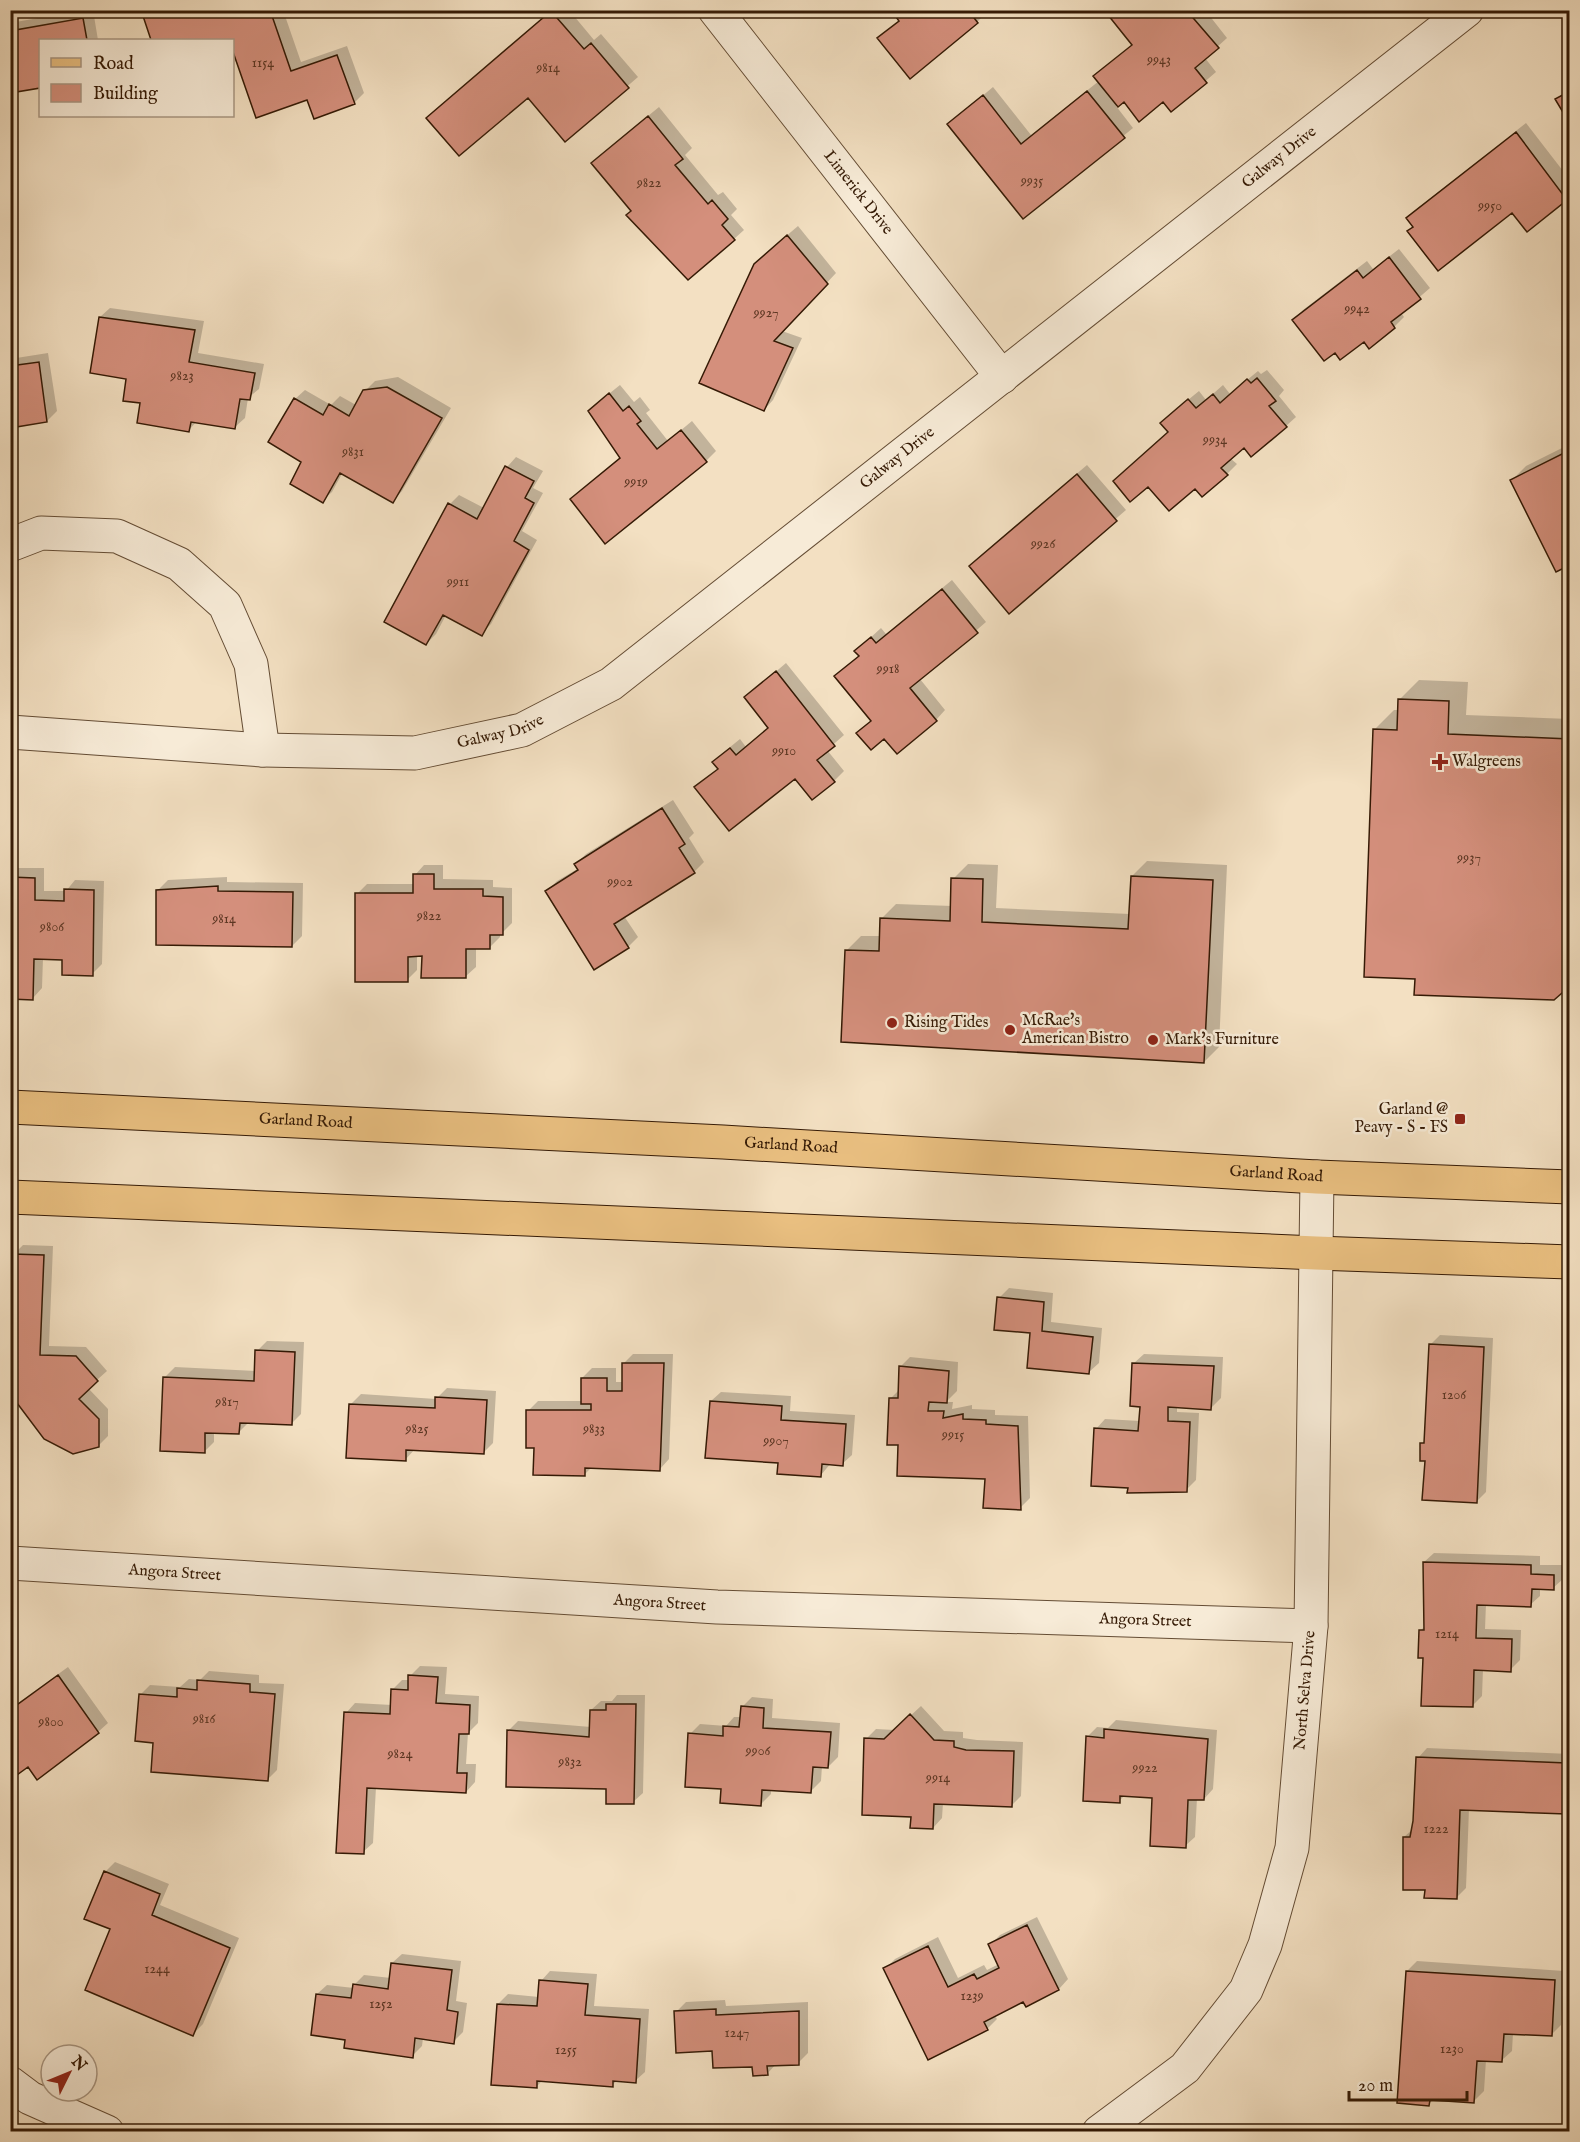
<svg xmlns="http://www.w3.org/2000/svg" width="1580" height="2142" viewBox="0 0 1580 2142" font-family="'IM FELL English',serif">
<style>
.shadow{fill:#0003}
.building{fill:#d48f7c;stroke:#351a05;stroke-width:1.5}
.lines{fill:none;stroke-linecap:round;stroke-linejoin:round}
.minor-casing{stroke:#644c34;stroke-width:35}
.primary-casing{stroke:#351a05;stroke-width:35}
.minor{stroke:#f7ebd7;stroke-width:33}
.primary{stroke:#eac081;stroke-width:33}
.poi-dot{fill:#8f2418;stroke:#f7ebd7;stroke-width:2}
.labels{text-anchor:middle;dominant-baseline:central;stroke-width:5;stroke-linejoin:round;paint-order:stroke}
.number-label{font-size:14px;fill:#5d3723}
.street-label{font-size:16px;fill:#351a05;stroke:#f7ebd7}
.poi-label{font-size:16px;fill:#351a05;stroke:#f7ebd7;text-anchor:start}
</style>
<rect width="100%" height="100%" fill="#f3e0c2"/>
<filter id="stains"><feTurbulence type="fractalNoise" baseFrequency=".00333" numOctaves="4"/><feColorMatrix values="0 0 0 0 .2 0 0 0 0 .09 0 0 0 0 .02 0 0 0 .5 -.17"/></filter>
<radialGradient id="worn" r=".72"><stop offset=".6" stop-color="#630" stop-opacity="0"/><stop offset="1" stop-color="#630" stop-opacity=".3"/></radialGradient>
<path class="shadow" d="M84,10H93L98,40H40V87L10,92V23Z
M142,10H283L301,62L347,46L364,93L354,103L308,98L232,40H153Z
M552,10H569L594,40L601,34L638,77L565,140L528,96L438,108Z
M893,10H985L987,12L977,22L879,38L900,20Z
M1106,10H1205L1227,38L1205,58L1216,72L1172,110L1163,100H1124L1116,106L1133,128L1024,217L949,124L993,87L1031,135L1099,81L1095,76L1133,44Z
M1570,88V121L1557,100Z
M659,107L692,148L685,155L718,195L723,192L737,209L731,215L744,230L734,239L633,211L603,153Z
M1526,123L1570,180V196L1566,199L1527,230L1512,211L1414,226L1408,218L1418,208Z
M798,226L836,273L782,331L802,338L773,400L764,410L765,254Z
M1399,249L1430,288L1401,313L1404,317L1394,327L1370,347L1364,340L1335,350L1294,320L1303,310L1367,261L1373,269Z
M110,308L204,321L198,353L264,364L259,389L248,398L245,418L235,427L197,421L189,430L142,402L100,317Z
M48,353L57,411L47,421L10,426V359Z
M1267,370L1284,390L1279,396L1296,417L1286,426L1244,446L1230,458L1237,464L1227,474L1170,432L1172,413L1199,391L1206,400L1223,385L1230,394L1258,371L1261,374Z
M398,377L451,408L402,491L393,501L343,472L332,492L322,501L303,462L295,399L305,390L331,405L340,396L356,405L365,391L375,381Z
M620,385L634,402L640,397L650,410L646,413L668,441L692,421L716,451L706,461L572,499L621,457L600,401Z
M1570,444V563L1512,480L1526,466Z
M516,457L543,471L533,488L543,493L522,531L537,540L491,624L481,634L446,615L436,634L426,644L450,504L459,495L484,508L507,467Z
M1087,465L1126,510L1009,611L980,556Z
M952,580L986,622L920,679L945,710L936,720L884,737L858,733L872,720L846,666L860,655L856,651L881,628L886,634Z
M786,663L844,735L827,750L844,771L834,781L795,777L696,788L719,768L714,762L724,752L740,739L746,747L770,727L746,697Z
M1419,680L1468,682L1466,715L1570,719V984L1417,978L1375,729L1394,710H1399V700Z
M673,800L694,833L689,838L704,862L694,872L624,916L638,937L628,947L547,891L557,881L579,868L576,864L586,854Z
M1147,861L1227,865L1219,1047L1204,1062L846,951L861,936H881L882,918L896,904L952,906L953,879L968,864L998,865L996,908L1130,914L1132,876Z
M424,865H443V879L493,880V887L512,888V923L502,933H500V937L490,947H476V967L466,976L423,955H417V970L407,980L357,894L367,884H415V875Z
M10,868H44V891H66L75,880L104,881L102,964L92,974L64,958H43L42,988L33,998H10Z
M227,877V882L303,883L302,936L292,946L158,890L168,880Z
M23,1245L53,1246L49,1346L86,1347L107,1371L88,1388L108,1409V1436L98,1446L18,1402L10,1401V1307L13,1255Z
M1009,1288L1053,1293L1051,1322L1102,1328L1099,1363L1089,1372L1032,1332L999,1298Z
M1440,1335L1493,1338L1486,1492L1476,1502L1426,1460L1422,1444L1426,1440L1430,1345Z
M267,1341L304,1342L301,1414L291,1424L249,1422L239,1432L214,1431V1442L204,1452L165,1377L175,1367L256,1371L257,1351Z
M633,1354H673L669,1459L660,1469L593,1466L585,1474L536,1446L528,1411L538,1401H583L582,1378L592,1368H616V1382H624V1363Z
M1144,1354L1223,1357L1221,1398L1211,1408L1177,1406V1412L1199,1413L1196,1480L1186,1490L1129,1486L1096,1429L1105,1419L1140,1421L1141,1406L1134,1363Z
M910,1357L958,1362L957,1391L946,1402H953L952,1409L972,1405V1409L995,1410V1415L1028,1416L1030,1498L1020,1508L986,1478L899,1444L890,1399L900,1389V1367Z
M447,1388L496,1391L493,1443L483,1453L415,1449L405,1460L351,1404L361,1394L436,1399Z
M721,1392L791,1396L790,1411L855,1415L852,1455L842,1464L831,1463L821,1475L779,1462L711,1401Z
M1434,1553L1540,1556V1565H1563V1579L1553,1588H1540V1596L1530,1605L1486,1604L1485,1629L1521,1630L1520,1660L1510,1670L1483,1669L1482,1696L1472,1706L1425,1657L1420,1631L1426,1625L1424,1562Z
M420,1666L447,1667L445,1694L479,1696L478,1723L468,1733L466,1764H476L475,1782L466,1792L376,1787L373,1843L363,1852L346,1713L355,1703L392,1705V1690L402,1680H410V1676Z
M68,1667L108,1723L98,1732L28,1765L10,1778V1709Z
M209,1671L259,1675V1683L284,1684L277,1770L267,1780L155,1741L140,1695L150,1685L180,1687L189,1679L200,1680Z
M617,1695H645L643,1793L633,1802L508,1731L518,1721L591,1727V1710L601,1701H612Z
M752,1697L773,1699L772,1718L840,1723L838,1757L828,1767L822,1766L821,1781L811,1791L771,1789V1794L761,1804L722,1788L690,1734L700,1724L726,1726L734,1717H742V1707Z
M921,1706L944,1731L963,1732V1738L977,1740L1023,1742L1021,1796L1011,1806L943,1803L942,1818L933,1828L912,1815L866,1739L876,1729L895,1730Z
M1116,1720L1217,1730L1213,1789L1204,1799L1197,1798L1195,1837L1185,1846L1154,1796L1125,1795L1119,1801L1087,1737L1097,1727L1108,1728Z
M1427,1748L1570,1754V1809L1565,1813L1469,1809L1466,1888L1456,1898L1404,1837L1414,1828L1418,1758Z
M115,1862L169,1884L160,1905L239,1938L203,2024L193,2034L112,1928L105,1872Z
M1037,1917L1068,1979L1059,1989L1026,2005L1023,2000L994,2015L997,2019L987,2029L885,1969L895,1959L938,1937L958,1978L984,1965L987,1970L999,1964L990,1945L1000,1935Z
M402,1954L461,1961L456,2001L467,2003L463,2032L453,2042L423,2038L422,2046L412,2056L347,2038L317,1994L327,1985L354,1988V1985L364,1975L391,1978L392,1963Z
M1417,1961L1564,1971L1561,2025L1551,2035L1513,2033L1512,2051L1502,2060H1486L1484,2091L1474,2101L1434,2098L1429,2104L1407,1971Z
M550,1971L597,1974L594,2006L649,2009L645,2072L635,2081L618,2080L612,2085L543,2080L536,2087L498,2004L508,1994L539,1997L541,1981Z
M725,2000L726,2006L808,2002V2053L798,2063L776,2064L767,2074L676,2012L686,2002Z"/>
<path class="building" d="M141,10H270L291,71L337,55L355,104L314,119L307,100L256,118L232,49V40H151Z
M891,10H968L978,23L910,79L877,38L899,21Z
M1104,10H1190L1188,12L1219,48L1195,68L1207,83L1171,112L1163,102L1139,122L1124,102L1118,107L1093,76L1132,45Z
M551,11L584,49L591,43L629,88L565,142L528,98L459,156L426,118Z
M83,18L87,40H40V88L10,93V31Z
M1087,91L1125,138L1023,219L947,124L983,95L1021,144Z
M1570,91V124L1555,99Z
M648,116L683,159L675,165L708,204L712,200L728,219L722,225L735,240L688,280L626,215L631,211L591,163Z
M1516,132L1567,200L1527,232L1512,213L1438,271L1407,231L1413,227L1406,218Z
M787,235L828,284L774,341L793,348L764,411L699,383L754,264Z
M1389,257L1421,299L1391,322L1395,328L1369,349L1364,342L1340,360L1335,353L1324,361L1292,320L1357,270L1363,278Z
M99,317L195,330L189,362L255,373L250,400L240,399L235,429L191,422L189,432L137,423L140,403L123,401L126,379L90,373Z
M39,362L47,422L10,428V366Z
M1257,378L1276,401L1269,406L1287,427L1251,457L1244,448L1221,468L1228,475L1202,497L1195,489L1169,511L1148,487L1130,502L1113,481L1168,432L1160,423L1188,399L1196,408L1213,394L1220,403L1247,379L1251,383Z
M387,387L442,418L393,503L340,473L323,503L290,484L301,462L268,442L294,398L323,415L329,404L349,416L363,390Z
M609,393L623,411L629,406L641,421L637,424L657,449L681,430L707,462L605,544L570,499L620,458L588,411Z
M1570,450V565L1556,572L1510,480Z
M505,466L534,481L525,498L534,503L514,541L529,550L482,636L443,615L426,645L384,622L448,503L477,519Z
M1077,474L1117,521L1009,614L969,566Z
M942,589L978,633L910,688L937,721L897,754L884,739L871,750L856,733L871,721L834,676L859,656L854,651L871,637L876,643Z
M776,671L835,746L817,760L835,782L812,800L795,779L729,831L694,787L718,769L712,762L730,748L736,755L768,728L744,697Z
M1398,699L1449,701L1448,734L1570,739V986L1554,1000L1414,995L1415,979L1364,977L1373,729L1397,730Z
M662,808L685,844L679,848L695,873L614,924L629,948L594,970L545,891L578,870L574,864Z
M413,874H434V889H483V896L503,897V935H490V949H466V978H421L422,956L408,957V982H355V893H413Z
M1131,876L1213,880L1204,1063L841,1042L845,950L879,951L880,918L950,921L951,878L983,879L982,922L1128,929Z
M10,877L35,878V900L64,901V889L94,890L93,976L62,975V960L34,959L33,1000L10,999Z
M218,886V891L293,892L292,947L156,945V890Z
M12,1254L44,1255L40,1355L76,1356L98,1381L79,1399L99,1419V1447L73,1454L44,1439L17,1403L10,1402Z
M997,1297L1044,1302L1042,1331L1093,1337L1089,1374L1027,1368L1030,1333L994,1330Z
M1429,1344L1484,1347L1477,1503L1422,1500L1425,1461H1420V1443H1424Z
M255,1350L295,1352L292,1425L240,1423L239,1434L205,1433V1453L160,1451L163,1377L254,1381Z
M622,1363H664L660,1471L585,1468V1476L533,1475L534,1448H526V1410H591V1404H581V1378H607V1391H622Z
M1132,1363L1214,1366L1211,1410L1168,1407V1421L1190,1422L1187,1492L1127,1493L1128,1488L1091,1486L1094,1428L1138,1431L1140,1407L1130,1406Z
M899,1366L949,1371L947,1403L929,1402L928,1411H944L943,1418L963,1414V1419L986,1420V1424L1018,1426L1021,1510L983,1508L985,1479L897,1476L898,1445H887L889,1398H898Z
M435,1397L487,1400L484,1454L406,1450V1461L346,1458L349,1404L435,1408Z
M710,1401L782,1406L781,1420L846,1424L843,1466L822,1464L821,1477L777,1474L778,1463L705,1458Z
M1423,1562L1531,1565V1574L1554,1575V1590L1532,1589L1531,1607L1477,1605L1476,1638L1512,1639L1511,1672L1474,1670L1473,1707L1421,1706L1423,1658H1418L1419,1630H1424Z
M58,1675L99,1733L37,1780L28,1767L10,1780V1710Z
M408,1675L438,1677L436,1703L470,1705L469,1734H459L457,1773H467L466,1793L367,1788L364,1854L336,1853L344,1712L390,1714L391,1689L408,1690Z
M197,1680L250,1684V1692L275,1694L268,1781L151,1772L153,1743L135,1741L139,1694L177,1697V1688L197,1690Z
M606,1704H636L634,1804H606V1789L506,1787L507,1730L589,1737L590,1710H606Z
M741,1706L764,1708L763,1728L831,1732L828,1768L813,1767L811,1793L762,1790L761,1806L720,1803L721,1789L685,1787L688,1733L723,1736V1726L739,1727Z
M910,1714L934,1740L954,1741V1747L966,1750L1014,1751L1012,1807L934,1804L933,1829L910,1828L911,1817L862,1815L864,1738L884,1739Z
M1104,1729L1208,1739L1204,1800H1188L1186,1848L1150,1846L1152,1798L1120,1796V1803L1083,1801L1086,1736L1104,1738Z
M1416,1757L1567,1763L1566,1814L1460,1810L1457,1899L1424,1898L1425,1890H1403V1837H1410L1413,1821Z
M104,1871L160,1894L152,1915L230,1948L193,2036L85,1990L110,1929L84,1919Z
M1027,1925L1059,1990L1026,2007L1023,2002L984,2022L988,2030L928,2060L883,1968L928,1946L948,1987L974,1974L977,1979L999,1968L988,1944Z
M391,1963L452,1970L447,2010L458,2012L454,2044L415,2038L413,2058L344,2048L345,2040L311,2035L316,1994L351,1998L353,1984L388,1989Z
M1406,1971L1555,1980L1552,2036L1504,2034L1502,2062L1477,2061L1474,2103L1430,2100L1429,2106L1397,2103Z
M539,1980L588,1984L585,2015L640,2019L636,2083L613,2081V2087L537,2081V2088L491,2085L497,2004L537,2006Z
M716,2009V2015L799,2011V2065L767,2066L768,2075L753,2076L752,2067L713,2068L712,2051L676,2053L674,2011Z"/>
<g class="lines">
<g class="minor-casing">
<g id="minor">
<path id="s1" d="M715,10L1002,377"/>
<path d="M10,545L41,533L117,536L179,564L225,605L251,664L263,750"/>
<path id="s2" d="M10,732L263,750L415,753L522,730L611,684L1467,10"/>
<path id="s3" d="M10,1563L717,1607L1311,1626"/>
<path d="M10,2083L30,2098L107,2132"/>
<path id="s4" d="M1099,2132L1185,2068L1246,1990L1265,1945L1292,1848L1311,1626L1317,1177"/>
</g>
</g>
<g class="primary-casing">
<g id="primary">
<path id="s5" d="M10,1107L723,1142L1317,1177L1570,1187"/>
<path d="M10,1197L1316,1253L1570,1262"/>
</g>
</g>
<use href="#minor" class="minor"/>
<use href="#primary" class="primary"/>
</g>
<g class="poi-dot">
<path d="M1437 753h6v6h6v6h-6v6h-6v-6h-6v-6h6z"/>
<circle cx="892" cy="1023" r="6"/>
<circle cx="1010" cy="1030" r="6"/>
<circle cx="1153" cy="1040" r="6"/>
<rect x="1454" y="1113" width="12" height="12" rx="3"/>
</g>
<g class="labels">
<g class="number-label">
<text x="1159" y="60">9943</text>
<text x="263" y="63">1154</text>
<text x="548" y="68">9814</text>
<text x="1032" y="181">9935</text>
<text x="649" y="183">9822</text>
<text x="1490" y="206">9950</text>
<text x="1357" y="309">9942</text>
<text x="766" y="313">9927</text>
<text x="182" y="376">9823</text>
<text x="1215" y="440">9934</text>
<text x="353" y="452">9831</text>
<text x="636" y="482">9919</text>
<text x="1043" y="544">9926</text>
<text x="458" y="582">9911</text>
<text x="888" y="669">9918</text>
<text x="784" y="751">9910</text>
<text x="1469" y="858">9937</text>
<text x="620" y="882">9902</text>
<text x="429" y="916">9822</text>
<text x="224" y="919">9814</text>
<text x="52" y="927">9806</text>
<text x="1454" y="1395">1206</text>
<text x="227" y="1402">9817</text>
<text x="417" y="1429">9825</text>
<text x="594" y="1429">9833</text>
<text x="953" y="1435">9915</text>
<text x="776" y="1441">9907</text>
<text x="1447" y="1634">1214</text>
<text x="204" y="1719">9816</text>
<text x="51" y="1722">9800</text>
<text x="758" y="1751">9906</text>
<text x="400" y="1754">9824</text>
<text x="570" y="1762">9832</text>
<text x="1145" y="1768">9922</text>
<text x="938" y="1778">9914</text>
<text x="1436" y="1829">1222</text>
<text x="157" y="1969">1244</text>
<text x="972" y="1996">1239</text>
<text x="381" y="2004">1252</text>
<text x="737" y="2033">1247</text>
<text x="1452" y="2049">1230</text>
<text x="566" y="2050">1255</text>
</g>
<g class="street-label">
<text stroke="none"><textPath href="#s2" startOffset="1466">Galway Drive</textPath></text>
<text stroke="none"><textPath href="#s1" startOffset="232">Limerick Drive</textPath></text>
<text stroke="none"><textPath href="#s2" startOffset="980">Galway Drive</textPath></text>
<text stroke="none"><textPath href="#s2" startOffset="494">Galway Drive</textPath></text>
<text stroke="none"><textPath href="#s5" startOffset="296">Garland Road</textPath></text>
<text stroke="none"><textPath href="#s5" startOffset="782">Garland Road</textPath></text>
<text stroke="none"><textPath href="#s5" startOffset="1268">Garland Road</textPath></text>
<text stroke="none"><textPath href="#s3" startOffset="165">Angora Street</textPath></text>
<text stroke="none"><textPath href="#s3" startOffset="651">Angora Street</textPath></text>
<text stroke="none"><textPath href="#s3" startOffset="1137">Angora Street</textPath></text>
<text stroke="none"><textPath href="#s4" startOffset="514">North Selva Drive</textPath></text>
</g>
<g class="poi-label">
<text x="1452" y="762">Walgreens</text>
<text x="1022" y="1021">McRae's<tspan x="1022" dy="18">American Bistro</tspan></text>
<text x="904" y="1023">Rising Tides</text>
<text x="1165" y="1040">Mark's Furniture</text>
<text x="1448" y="1110" text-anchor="end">Garland @<tspan x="1448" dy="18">Peavy - S - FS</tspan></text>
</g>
</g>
<rect width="1580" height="2142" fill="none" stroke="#f3e0c2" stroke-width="36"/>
<rect x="12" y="12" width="1556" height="2118" fill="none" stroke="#351a05" stroke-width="3"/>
<rect x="18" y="18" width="1544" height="2106" fill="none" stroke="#351a05" stroke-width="1.5"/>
<rect x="39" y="39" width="195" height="78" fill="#f7ebd7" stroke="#a99783" stroke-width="1.5"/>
<rect x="51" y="58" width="30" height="9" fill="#eac081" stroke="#a99783" stroke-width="1.5"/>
<text x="93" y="69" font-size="18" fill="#351a05">Road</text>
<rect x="51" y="84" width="30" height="18" fill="#d48f7c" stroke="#a99783" stroke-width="1.5"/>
<text x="93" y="99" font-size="18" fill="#351a05">Building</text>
<g transform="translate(69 2073) rotate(47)"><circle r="28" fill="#f7ebd7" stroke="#a99783" stroke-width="1.5"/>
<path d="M0-4.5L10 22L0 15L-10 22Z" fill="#8f2418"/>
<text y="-9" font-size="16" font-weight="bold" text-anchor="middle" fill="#351a05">N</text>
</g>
<path d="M1349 2091v9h118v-9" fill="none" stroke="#351a05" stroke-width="3"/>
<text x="1358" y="2091" font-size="18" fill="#351a05" stroke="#f7ebd7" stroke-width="4.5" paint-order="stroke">20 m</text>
<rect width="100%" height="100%" filter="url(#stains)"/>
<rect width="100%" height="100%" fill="url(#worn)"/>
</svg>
